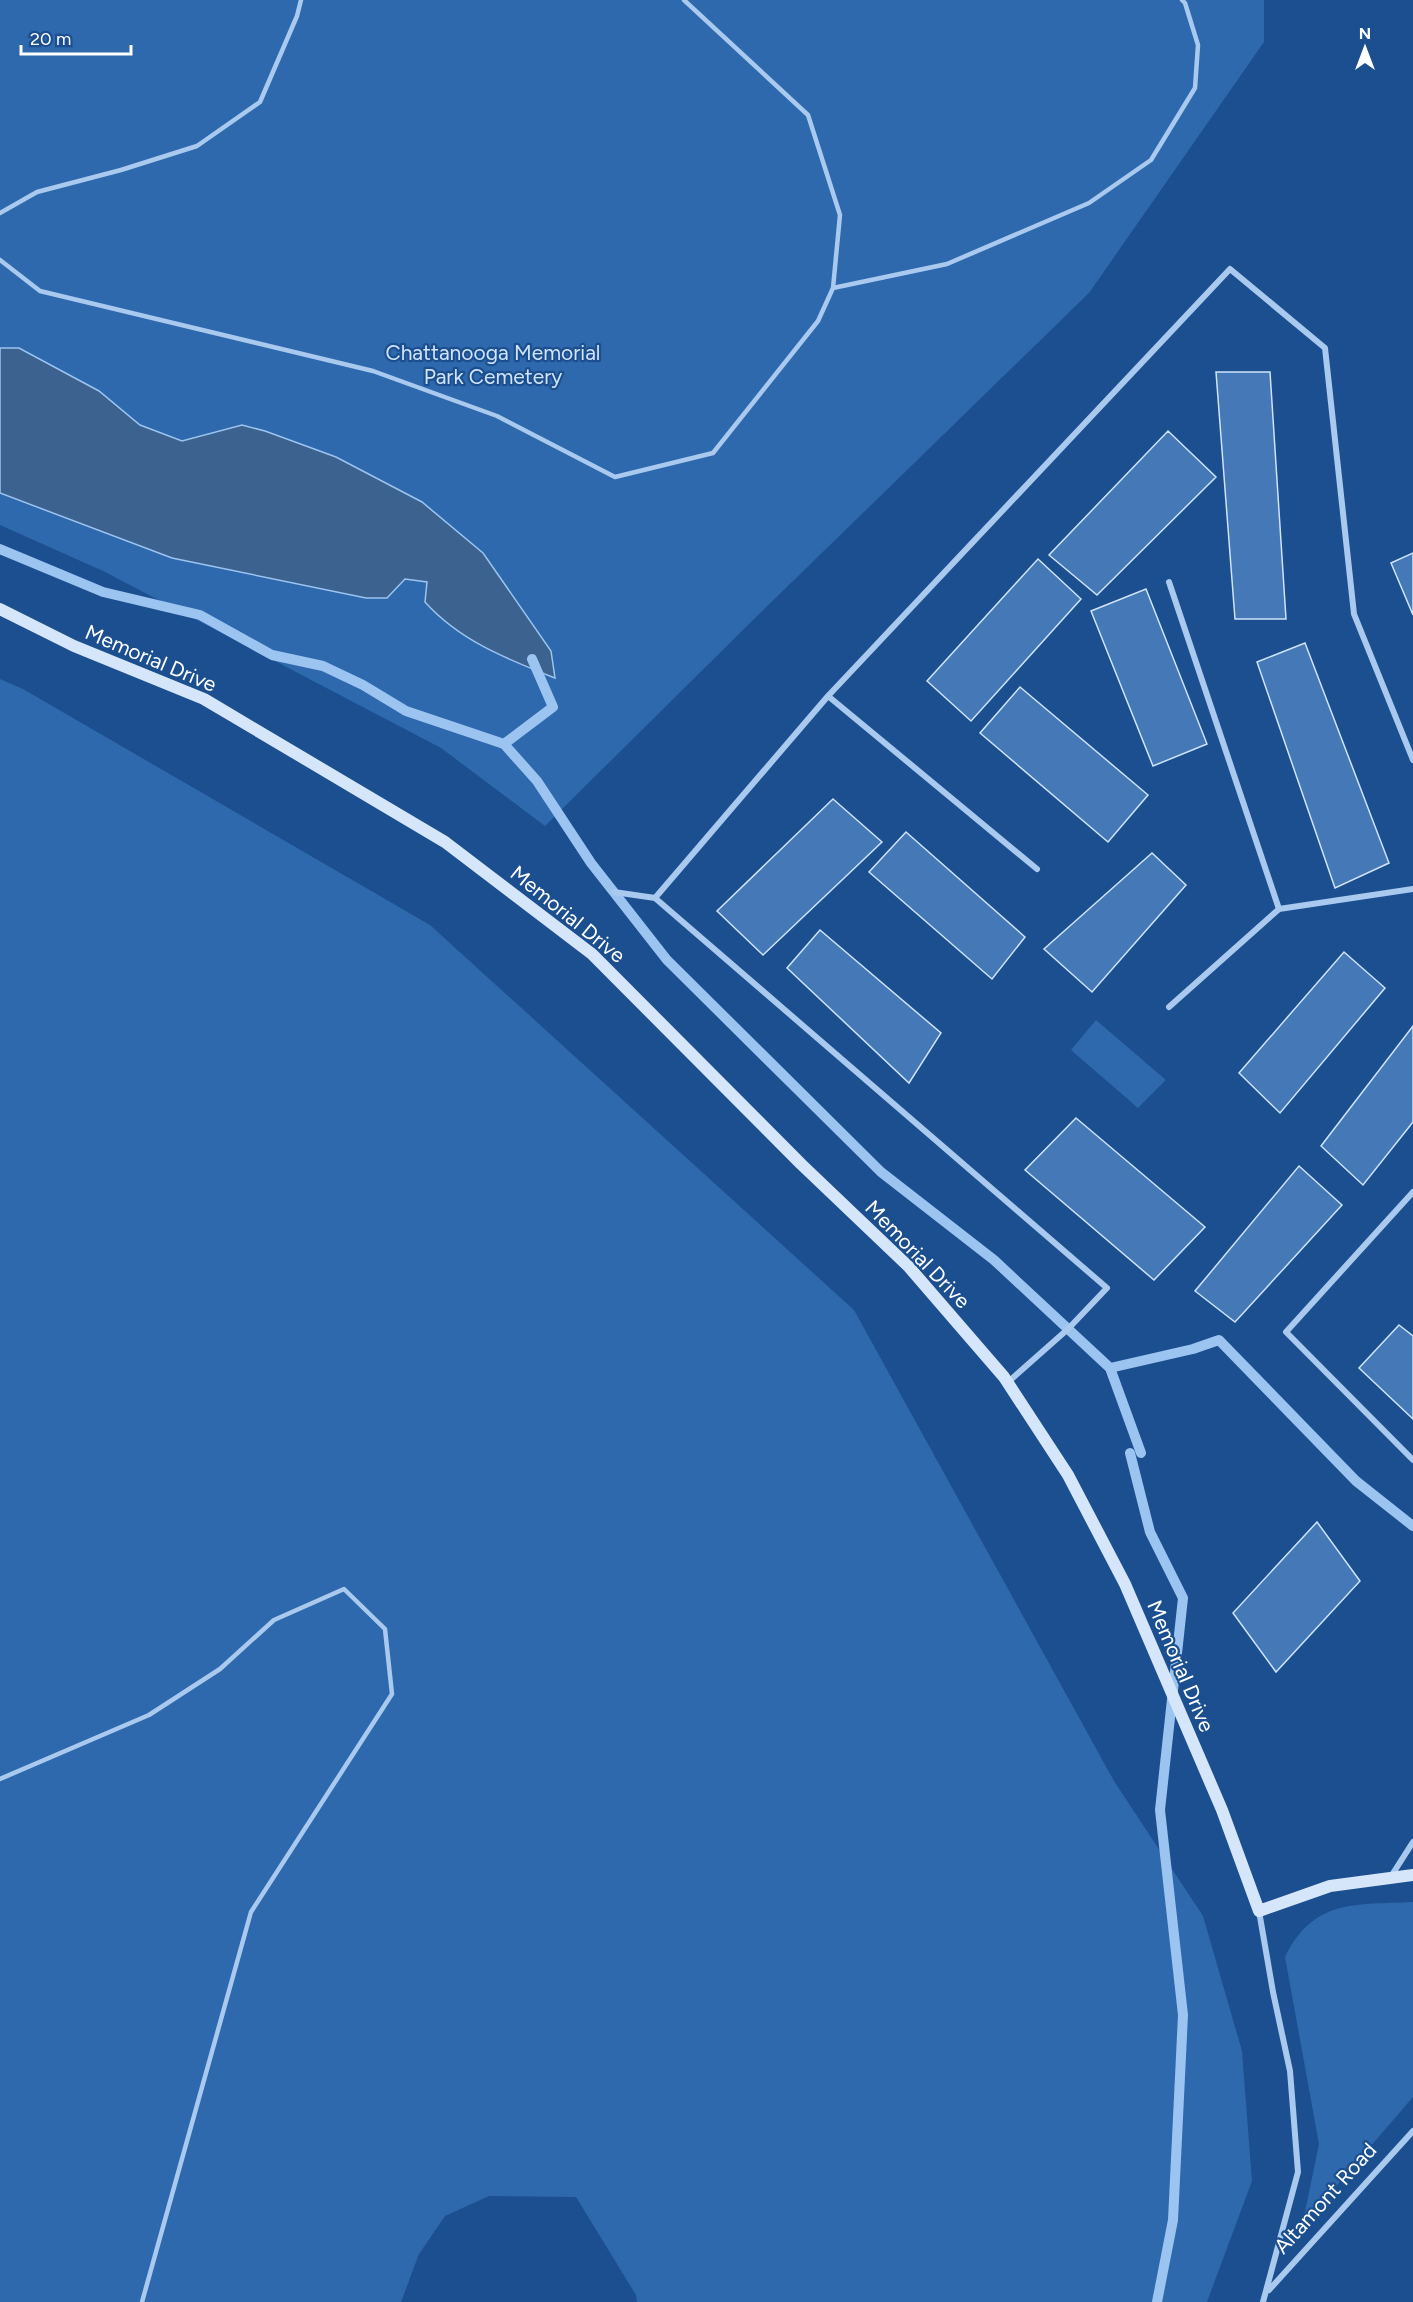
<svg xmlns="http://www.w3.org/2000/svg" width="1413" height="2302" viewBox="0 0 1413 2302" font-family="Figtree,sans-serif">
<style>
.green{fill:#2e69ad}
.water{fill:#3c6290;stroke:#9cc4f0;stroke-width:1.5}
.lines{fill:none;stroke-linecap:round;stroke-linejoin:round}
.stream{stroke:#9cc4f0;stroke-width:10}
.building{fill:#4478b7;stroke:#cfe3fa;stroke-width:1.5}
.lane{stroke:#a9c9ee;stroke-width:4.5}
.street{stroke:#a9c9ee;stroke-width:6}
.secondary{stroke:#d6e6fa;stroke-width:12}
.labels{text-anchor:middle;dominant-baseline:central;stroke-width:4.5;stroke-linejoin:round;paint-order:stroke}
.park-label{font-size:21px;fill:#cfe3fa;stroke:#1b4f8f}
.street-label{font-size:21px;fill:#fff;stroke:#1b4f8f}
</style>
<rect width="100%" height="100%" fill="#1b4f8f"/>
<path class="green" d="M0,0H1264V42L1089,293L753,620L545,826L441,748L103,571L0,525Z
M0,679L23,689L430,925L854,1310L1114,1781L1203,1916L1242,2051L1252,2181L1207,2302H637L636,2295L576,2197L489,2196L445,2216L419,2254L401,2302H0Z
M1096,1020L1166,1080L1138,1108L1071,1050Z
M1413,1902V2097L1302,2226L1319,2144L1285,1957C1314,1898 1356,1905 1413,1902Z"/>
<path class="water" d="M0,348H19L99,391L140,425L182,441L242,425L265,431L336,457L422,502L483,553L551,651L555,678C507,659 460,641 425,602L427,582L405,579L387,598H366L172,558L0,493Z"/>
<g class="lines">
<path class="stream" d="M0,549L103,592L200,615L272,655L323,666L363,685L406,711L504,744L537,781L591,863L667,960L881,1172L994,1260L1110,1368L1141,1453
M504,744L553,707L532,659
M1110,1368L1193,1349L1219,1340L1356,1481L1413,1526
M1130,1453L1150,1532L1183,1598L1160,1810L1183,2015L1173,2220L1157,2302"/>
</g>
<path class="building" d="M1216,372H1270L1286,619H1235Z
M1168,431L1216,477L1097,595L1049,555Z
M1413,553V615L1391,563Z
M1038,559L1081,599L971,721L927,681Z
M1146,589L1207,744L1153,766L1091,611Z
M1305,643L1389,863L1335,888L1257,662Z
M1020,687L1148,795L1108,842L980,733Z
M833,799L882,842L763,955L717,911Z
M906,832L1025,937L992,979L869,872Z
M1152,853L1186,885L1092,992L1044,949Z
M820,930L941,1033L909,1083L787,968Z
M1344,952L1385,988L1280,1113L1239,1073Z
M1413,1026V1122L1363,1185L1321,1146Z
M1076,1118L1205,1227L1154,1280L1025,1170Z
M1299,1166L1342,1205L1235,1322L1195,1291Z
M1399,1325L1413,1336V1419L1359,1368Z
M1317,1522L1360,1581L1276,1672L1233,1613Z"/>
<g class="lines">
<path class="lane" d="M0,213L37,192L121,170L197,146L260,102L297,16L301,0
M0,260L40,291L373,371L497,416L615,477L713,453L818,321L833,288L840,215L808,115L684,0
M833,288L947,264L1089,203L1151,160L1195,88L1198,45L1185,3L1182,0
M0,1779L149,1715L220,1669L274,1620L344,1589L385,1629L392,1694L251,1912L142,2302"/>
<path class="street" d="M1169,582L1279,909
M828,696L1037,869
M614,892L655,898L828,696L1230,269L1325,348L1354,614L1413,760
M655,898L1107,1288L1068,1329L1007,1383
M1169,1007L1279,909L1413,889
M1413,1192L1286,1332L1413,1460
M1390,1878L1413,1842
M1259,1911L1273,1992L1290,2071L1298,2172L1263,2302
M1269,2290L1413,2131"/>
<path class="secondary" d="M0,609L74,646L204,699L445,842L592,954L801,1164L909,1267L1004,1377L1068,1475L1125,1584L1222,1810L1259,1911L1330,1886L1413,1875"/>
</g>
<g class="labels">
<g class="park-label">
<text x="493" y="352">Chattanooga Memorial<tspan x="493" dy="24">Park Cemetery</tspan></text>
</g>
<g class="street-label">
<text transform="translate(151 658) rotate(23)">Memorial Drive</text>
<text transform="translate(568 914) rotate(39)">Memorial Drive</text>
<text transform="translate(918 1254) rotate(46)">Memorial Drive</text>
<text transform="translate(1181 1666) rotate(67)">Memorial Drive</text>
<text transform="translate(1325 2198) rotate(-48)">Altamont Road</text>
</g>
</g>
<g transform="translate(1365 48)" stroke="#1b4f8f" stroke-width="4.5" paint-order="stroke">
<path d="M0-4.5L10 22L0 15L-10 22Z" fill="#ffffff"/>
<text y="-9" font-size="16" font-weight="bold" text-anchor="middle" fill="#ffffff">N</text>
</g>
<path d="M21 45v9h110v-9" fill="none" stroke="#ffffff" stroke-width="3"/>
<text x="30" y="45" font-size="18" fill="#ffffff" stroke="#1b4f8f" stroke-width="4.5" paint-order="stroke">20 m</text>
</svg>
